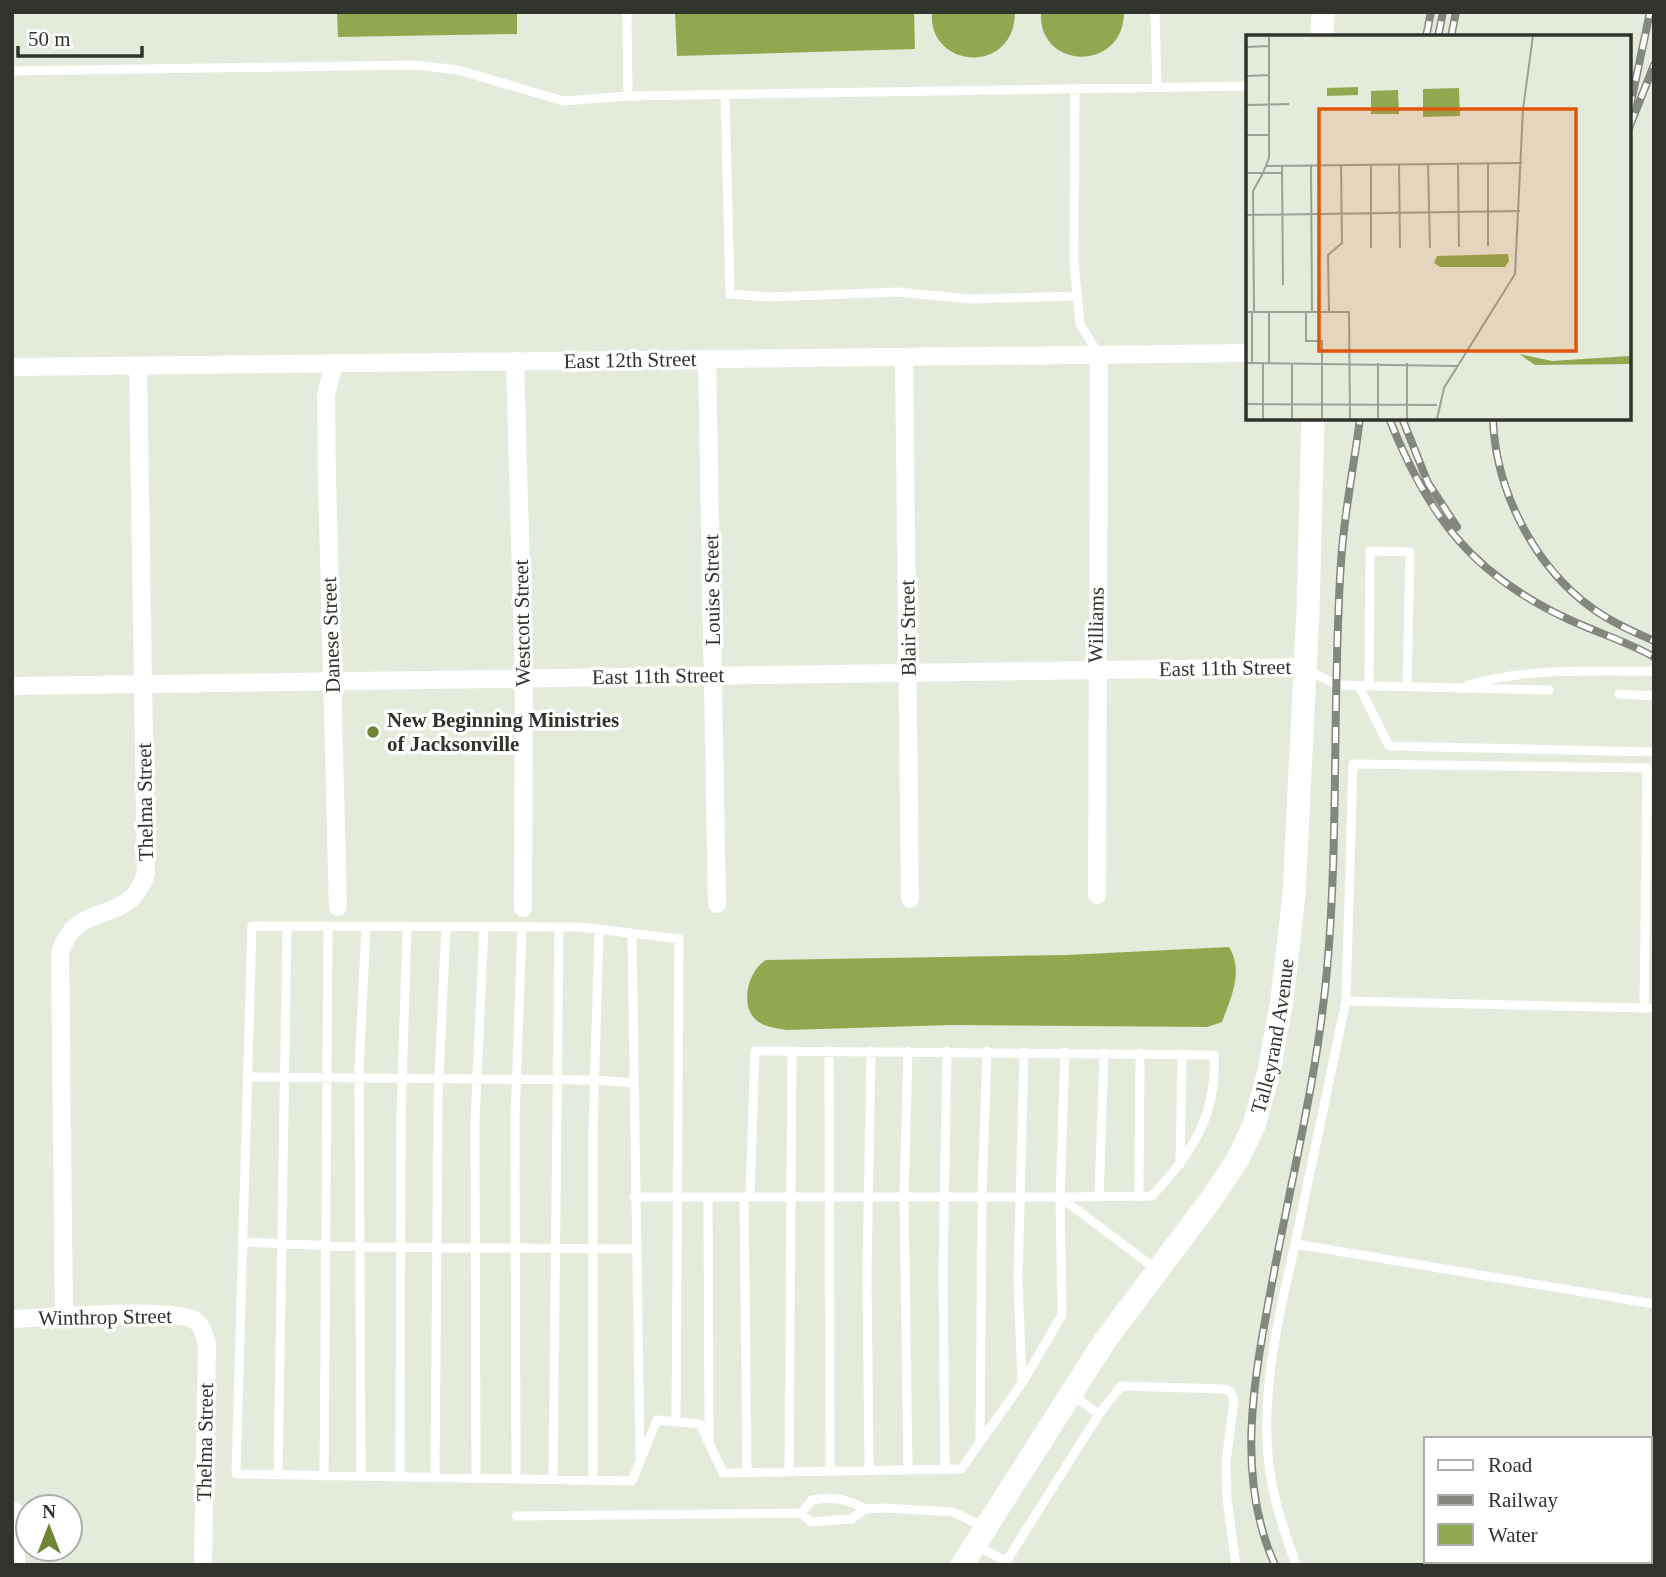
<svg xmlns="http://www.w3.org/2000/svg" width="1666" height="1577" viewBox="0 0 1666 1577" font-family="Georgia,serif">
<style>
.water{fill:#90a951}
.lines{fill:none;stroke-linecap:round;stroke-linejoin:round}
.service{stroke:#fff;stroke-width:9}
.minor{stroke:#fff;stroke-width:18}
.tertiary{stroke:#fff;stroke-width:23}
.rail-casing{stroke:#83877c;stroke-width:8}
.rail{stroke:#fff;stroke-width:5;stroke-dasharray:16;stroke-linecap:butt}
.poi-dot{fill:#6f8435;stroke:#fff;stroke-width:2.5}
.labels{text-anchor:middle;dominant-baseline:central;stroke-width:7;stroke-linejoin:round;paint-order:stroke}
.street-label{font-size:21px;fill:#31332d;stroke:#fff}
.poi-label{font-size:21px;font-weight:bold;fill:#31332d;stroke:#fff;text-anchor:start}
.inset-road{fill:none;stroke:#9da195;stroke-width:2}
.view{fill:#df570e;fill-opacity:0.15;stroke:#df570e;stroke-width:3.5}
.inset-edge{fill:none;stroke:#31332d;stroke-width:3.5}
</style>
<rect width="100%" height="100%" fill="#e5ebdb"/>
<path class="water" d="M337,12H517V34L338,37Z
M675,12H914L915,49L677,56Z
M932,12H1015C1015,76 927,69 932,12Z
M1041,12H1124C1124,73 1037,70 1041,12Z
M1229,947C1244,971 1231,998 1222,1022L1207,1027L951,1025L787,1030C776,1028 763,1027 755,1019C740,1005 748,970 766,960L1066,955Z"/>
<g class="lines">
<path class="service" d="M627,12L628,96L1248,86
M1155,12L1157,87
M12,71L415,65L458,70L564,101L628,96
M1075,91L1074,263L1080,324L1099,355
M725,94L730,294L770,297L898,292L969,299L1078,296
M1308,670L1337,685L1549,690
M1468,685C1530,667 1590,672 1654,671
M1359,686L1389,746L1654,752
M1369,686L1370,551L1410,552L1407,687
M1619,694L1654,696
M632,934L640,1457
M1346,1001L1644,1008
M1654,1008H1644L1647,768L1353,764L1346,1001L1295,1244L1654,1304
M829,1051L830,1471
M247,1077L595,1080L633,1083
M1180,1164L1182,1054
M634,1197H1060L1156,1269
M708,1197L709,1441
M744,1197L747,1473
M750,1197L755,1051L1214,1055C1217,1116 1192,1153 1152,1196L1060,1197
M1099,1197L1104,1053
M1139,1197L1140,1053
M243,1242L360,1247L635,1249
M1295,1244C1277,1326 1254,1414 1275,1498C1280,1521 1289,1543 1296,1565
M1022,1382L1018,1279L1024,1052
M1099,1414L1121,1386L1224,1389L1231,1392L1234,1401L1226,1462L1227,1499L1236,1565
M676,1422L679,939L581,927L252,926L236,1474L632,1481L657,1420L700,1424L723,1473L961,1469L1022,1383L1062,1315L1060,1197L1065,1052
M980,1443L982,1197L987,1051
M945,1469L943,1271L947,1051
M869,1470L867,1273L871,1051
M908,1470L904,1197L908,1051
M789,1472L792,1051
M278,1475L287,926
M324,1476L328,926
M361,1477L359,1070L366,927
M400,1477L401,1119L407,927
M435,1478L438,1098L446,927
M476,1479L475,1121L484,927
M516,1479L515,1119L522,927
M553,1480L559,927
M593,1481V1133L599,930
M865,1509C846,1498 833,1497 812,1500L801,1513L811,1522L851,1519L865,1509L885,1508L953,1512L985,1527
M516,1516L801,1513
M977,1546L1006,1561
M1004,1565L1099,1414L1072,1395"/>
<path class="minor" d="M904,357L910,899
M707,359L717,904
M515,361L524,678L523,908
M334,363L326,395L327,478L338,907
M12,367L1248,353
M12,686L1304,667
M1097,895L1099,355
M64,1318L60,953C77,897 128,929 146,874L138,366
M12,1319C44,1318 176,1306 196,1321C203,1327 205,1337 207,1345L203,1565
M12,1512H16V1565"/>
<g class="tertiary">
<path d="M1322,37L1323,12"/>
<path id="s1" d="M962,1565L1104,1342L1212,1198L1238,1159L1254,1125L1269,1072L1282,999L1294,895L1308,610L1313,418"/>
</g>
<g class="rail-casing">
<path id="rail" d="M1426,37L1431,12
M1438,37L1443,12
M1451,37L1456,12
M1629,112L1650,12
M1629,128L1654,65
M1389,418C1428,516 1472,575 1570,620C1598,633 1628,642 1654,657
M1402,418L1428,483L1457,527
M1493,418C1495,490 1534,566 1592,608C1611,622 1632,631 1654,641
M1275,1565C1232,1470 1257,1365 1275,1267C1294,1168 1318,1070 1327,970C1339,836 1332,697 1341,562C1344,514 1354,466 1360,418"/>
</g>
<use href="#rail" class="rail"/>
</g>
<circle class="poi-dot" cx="373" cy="732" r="7"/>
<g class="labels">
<g class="street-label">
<text transform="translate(630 360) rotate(-1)">East 12th Street</text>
<text transform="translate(712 590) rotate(-91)">Louise Street</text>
<text transform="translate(522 623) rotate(-91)">Westcott Street</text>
<text transform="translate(1096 625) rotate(-89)">Williams</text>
<text transform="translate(908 628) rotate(-91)">Blair Street</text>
<text transform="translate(331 635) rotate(-92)">Danese Street</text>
<text transform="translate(1225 668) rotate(-1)">East 11th Street</text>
<text transform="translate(658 676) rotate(-1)">East 11th Street</text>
<text transform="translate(145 802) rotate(-91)">Thelma Street</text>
<text stroke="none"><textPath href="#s1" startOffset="620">Talleyrand Avenue</textPath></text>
<text transform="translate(105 1317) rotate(-1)">Winthrop Street</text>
<text transform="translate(205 1442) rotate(-89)">Thelma Street</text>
</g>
<g class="poi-label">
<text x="387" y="720">New Beginning Ministries<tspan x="387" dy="24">of Jacksonville</tspan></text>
</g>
</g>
<g transform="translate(1246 35)">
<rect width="385" height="385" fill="#e5ebdb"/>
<path d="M112,52V60L81,61V53ZM213,53L214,81L177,82V54ZM152,55L153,79H125V56ZM191,221L262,219L263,226L259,232H194L188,228ZM273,319L306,326L383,321L385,329L289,330Z" fill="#90a951"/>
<path class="inset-road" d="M0,12L23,11M0,41L23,40M0,70L43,69M0,100H24M125,129V213M153,129L154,213M182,129L184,213M212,129L213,212M65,130L66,277M20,131L276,128M36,131L37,250M0,138H17L23,123V1M0,180L274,176M242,211V128M83,276L82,220L96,208L95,130M0,277H103L104,384M8,277L7,156L17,138H36M60,277V306H76V384M0,328L211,331M6,328V277M23,328V277M0,369L191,370M17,384V328M46,384V328M132,384V328M161,384V328M191,384L198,353L269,239L277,74L287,1"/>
<path class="view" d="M73,74H330V316H73Z"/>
<rect width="385" height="385" class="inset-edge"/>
</g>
<rect width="1666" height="1577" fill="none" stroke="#31332d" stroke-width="28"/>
<rect x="1424" y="1437" width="228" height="126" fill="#ffffff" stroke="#adadab" stroke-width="2"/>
<rect x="1438" y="1460" width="35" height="10" fill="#ffffff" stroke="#adadab" stroke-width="2"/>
<text x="1488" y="1472" font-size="21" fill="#31332d">Road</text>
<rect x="1438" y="1495" width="35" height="10" fill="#83877c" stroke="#adadab" stroke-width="2"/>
<text x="1488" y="1507" font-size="21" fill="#31332d">Railway</text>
<rect x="1438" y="1524" width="35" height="21" fill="#90a951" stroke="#adadab" stroke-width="2"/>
<text x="1488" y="1542" font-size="21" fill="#31332d">Water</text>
<g transform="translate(49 1528)"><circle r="33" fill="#ffffff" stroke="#adadab" stroke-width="2"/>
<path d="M0-5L12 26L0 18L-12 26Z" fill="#6f8435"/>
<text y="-10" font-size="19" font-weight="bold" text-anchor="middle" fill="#31332d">N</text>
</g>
<path d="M18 46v10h124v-10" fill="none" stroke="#31332d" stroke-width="3.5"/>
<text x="28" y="46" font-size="21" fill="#31332d" stroke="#ffffff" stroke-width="5" paint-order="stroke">50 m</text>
</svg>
